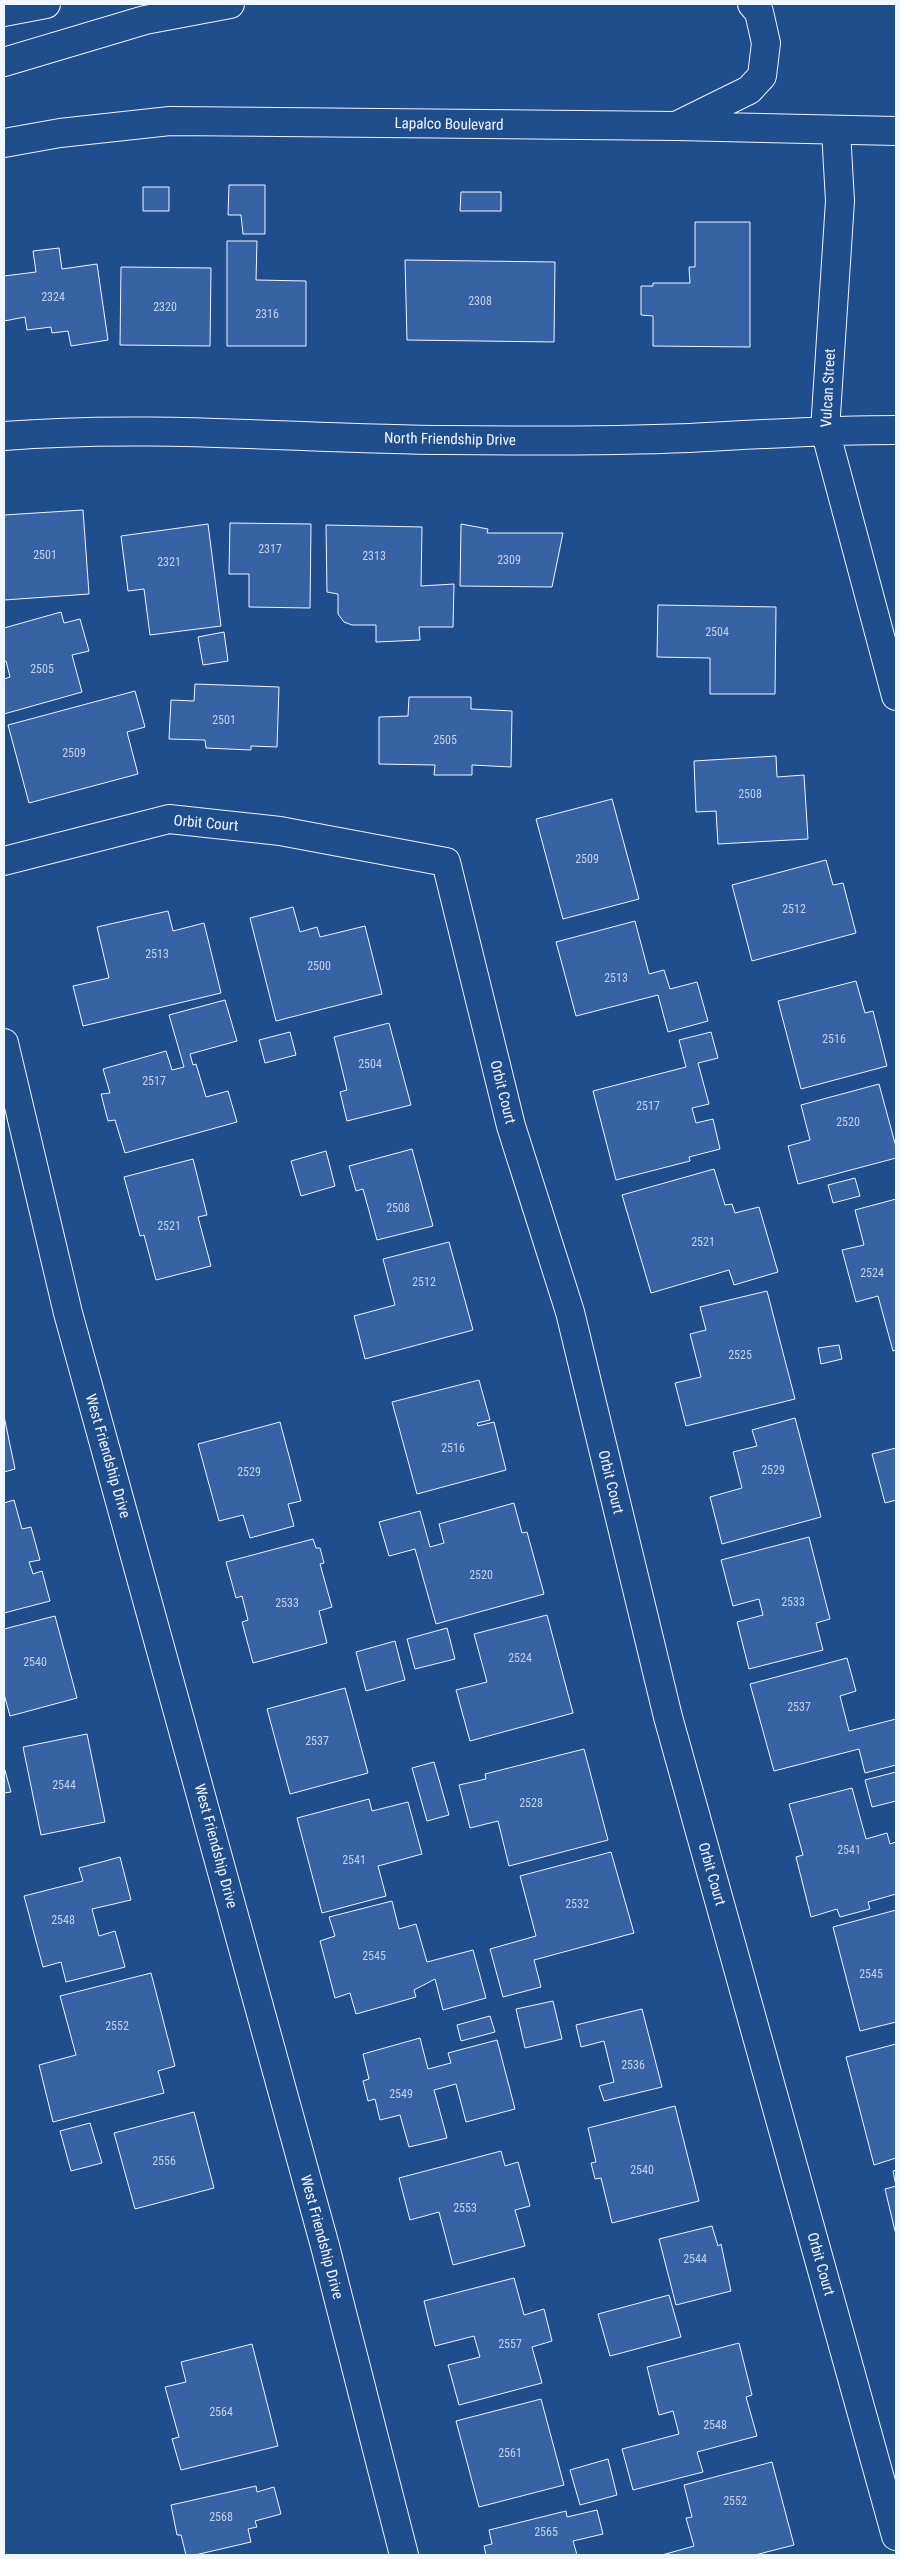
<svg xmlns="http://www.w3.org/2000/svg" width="900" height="2559" viewBox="0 0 900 2559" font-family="'Roboto Condensed',sans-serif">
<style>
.building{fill:#3563a3;stroke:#f2f6ff}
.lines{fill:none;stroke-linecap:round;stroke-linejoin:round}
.minor-casing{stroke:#f2f6ff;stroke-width:30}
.primary-casing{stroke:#f2f6ff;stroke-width:30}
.minor{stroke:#1f4e8c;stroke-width:28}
.primary{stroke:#1f4e8c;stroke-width:28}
.labels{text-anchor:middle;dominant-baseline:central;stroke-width:4;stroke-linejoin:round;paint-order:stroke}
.number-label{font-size:12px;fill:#c3d1e8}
.street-label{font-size:15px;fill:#f2f6ff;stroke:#1f4e8c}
</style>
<rect width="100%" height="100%" fill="#1f4e8c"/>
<path class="building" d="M229,185H265V234H243L241,215H228Z
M143,187H169V211H143Z
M461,192H501V211H460Z
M695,222H750V347L653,346V316L641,315V286H653V283H690L689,267H695Z
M227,241H257L256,280L306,281V346H227Z
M59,248L62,269L97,264L108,340L71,346L68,331L52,333L51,327L27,330L25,317L4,321V276L36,272L33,251Z
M405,260L555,262L554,342L407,340Z
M121,267L211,268L210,346L120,345Z
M83,510L89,594L4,600V515Z
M230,523L311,524L310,608L249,607V574H229Z
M208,524L221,626L150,635L144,589L128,591L121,536Z
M461,524L488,529L487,533H563L552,587L460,586Z
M326,525L422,527L421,586L454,584L453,627H419L420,640L376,642V625H352L344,622L338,614V594L327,592Z
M658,605L776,607L775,694H710V658L657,657Z
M61,612L64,623L80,619L89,651L72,655L82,692L4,714V679L10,677L6,661L4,662V628Z
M224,632L228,661L203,665L198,637Z
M195,684L279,687L277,747L251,746V750L206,748L205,740L169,739L171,700L194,701Z
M135,691L145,727L127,732L138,774L29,803L8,725Z
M409,697H471V709L512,711L511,767L472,765V775H434L435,765L379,764V717L408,716Z
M776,756L777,777L804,775L808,839L718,844L716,811L696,812L694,761Z
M612,799L639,899L563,919L536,819Z
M826,860L833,885L843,883L856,933L752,961L732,885Z
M293,907L300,932L317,927L320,937L365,926L382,994L276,1021L250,918Z
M168,911L173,931L204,923L221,993L83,1026L73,986L109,978L97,927Z
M635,921L649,974L664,970L670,989L697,982L708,1021L668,1032L658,995L576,1016L556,942Z
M856,981L865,1013L873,1011L887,1066L801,1089L778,1001Z
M225,1000L237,1041L190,1054L193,1065L196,1064L206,1097L228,1091L237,1122L125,1153L115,1120L108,1121L101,1094L110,1093L103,1069L166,1051L172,1070L184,1067L169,1015Z
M389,1023L411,1105L347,1121L340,1092L347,1090L334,1037Z
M290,1032L296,1055L265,1063L259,1040Z
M711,1032L718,1058L698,1063L709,1104L692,1108L696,1123L713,1119L720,1149L689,1157L690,1161L616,1180L593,1091L686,1067L679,1040Z
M879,1084L896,1147V1158L798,1184L788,1146L810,1140L801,1105Z
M412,1149L433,1226L377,1240L363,1189L356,1191L349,1166Z
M326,1151L335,1186L301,1196L291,1161Z
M193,1159L207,1215L198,1217L211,1266L156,1280L144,1235L140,1236L124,1177Z
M714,1169L725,1205L732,1204L735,1213L759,1207L778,1272L734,1285L729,1270L651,1293L622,1195Z
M855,1178L860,1196L833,1203L828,1185Z
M896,1199V1350L893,1351L878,1296L856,1302L842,1250L864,1245L855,1210Z
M449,1242L473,1330L365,1359L354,1316L395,1305L383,1259Z
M767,1291L795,1399L686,1426L675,1383L701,1377L690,1334L706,1330L700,1307Z
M839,1345L842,1359L821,1364L818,1348Z
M479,1380L490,1420L477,1423L478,1426L494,1422L506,1470L417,1494L392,1402Z
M4,1416L15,1469L4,1472Z
M795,1418L821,1517L722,1544L710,1497L742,1488L733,1452L757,1446L752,1430Z
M280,1422L301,1501L288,1504L294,1526L250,1538L243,1515L219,1521L198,1444Z
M896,1448V1500L885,1503L872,1454Z
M14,1500L22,1529L31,1527L40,1560L29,1562L33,1574L42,1571L50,1601L4,1613V1503Z
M514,1503L522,1533L527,1532L544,1594L436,1624L415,1549L389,1556L379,1522L420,1511L430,1547L444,1543L439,1524Z
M809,1537L830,1619L816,1623L823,1650L749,1669L737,1622L763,1615L759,1599L733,1606L721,1560Z
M313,1539L316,1548H320L324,1563L320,1564L332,1607L319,1611L327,1643L253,1663L242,1622L248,1620L242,1596L236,1598L226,1562Z
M547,1615L573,1713L470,1741L456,1690L487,1682L474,1634Z
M55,1616L77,1698L10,1716L4,1694V1629Z
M447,1628L455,1659L415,1669L407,1639Z
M395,1641L405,1680L366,1691L356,1652Z
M847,1658L856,1691L840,1696L849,1731L896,1719V1765L865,1773L859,1749L774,1771L750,1684Z
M345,1688L368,1773L290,1794L267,1709Z
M87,1734L105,1822L41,1835L23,1747Z
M584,1749L608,1840L509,1866L498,1821L470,1828L459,1785L486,1779L485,1774Z
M434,1762L449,1815L427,1821L412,1768Z
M4,1767L11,1792L4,1793Z
M896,1772V1801L872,1807L865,1780Z
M852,1788L866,1839L887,1833L890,1844L896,1842V1894L868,1902L870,1909L840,1917L837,1909L811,1917L796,1857L803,1855L789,1804Z
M369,1799L372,1811L408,1802L422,1854L378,1866L386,1896L322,1913L297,1818Z
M611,1852L634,1933L534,1960L541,1987L503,1997L490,1949L536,1936L520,1876Z
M120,1857L131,1900L92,1909L99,1936L115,1931L125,1967L66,1982L61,1962L43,1967L24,1896L83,1881L79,1868Z
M392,1901L399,1929L416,1924L427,1962L473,1950L486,1998L443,2010L435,1979L414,1990L416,1997L356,2014L350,1993L335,1998L320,1941L335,1936L329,1917Z
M896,1910V2022L860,2031L833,1927Z
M151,1973L175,2066L158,2071L164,2093L53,2122L39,2065L76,2055L60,1996Z
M553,2001L562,2039L525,2048L516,2009Z
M642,2009L662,2087L604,2101L599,2086L614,2082L604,2041L581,2047L576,2025Z
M490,2016L495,2032L461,2041L457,2025Z
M420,2038L428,2069L451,2063L448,2053L497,2040L515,2109L466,2122L456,2084L434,2090L447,2138L409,2147L400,2115L380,2120L375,2099L368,2101L363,2081L369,2079L363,2054Z
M896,2044V2158L874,2165L846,2057Z
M675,2106L699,2201L612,2223L601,2178L595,2179L591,2163L596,2162L588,2128Z
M194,2112L214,2188L135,2209L114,2133Z
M90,2123L102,2163L71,2171L60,2131Z
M501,2151L505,2166L518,2162L530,2206L515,2210L525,2246L453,2265L439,2212L410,2220L399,2178Z
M896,2170V2186L893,2171Z
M896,2186V2235L885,2189Z
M712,2226L718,2246L721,2244L731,2291L676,2305L659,2239Z
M514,2278L524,2315L544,2309L552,2341L532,2347L542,2383L459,2405L448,2365L480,2357L474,2336L435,2346L424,2301Z
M669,2295L681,2337L610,2356L598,2314Z
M739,2343L752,2395L746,2397L757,2436L697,2452L703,2472L633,2490L622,2449L679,2434L673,2411L659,2415L647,2367Z
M252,2344L278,2446L181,2470L172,2439L179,2437L165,2387L186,2382L181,2362Z
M541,2399L564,2485L479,2507L456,2421Z
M608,2459L617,2495L580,2505L570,2470Z
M772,2462L794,2545L755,2555H662L694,2546L686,2518L692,2517L684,2485Z
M256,2486L257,2492L274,2487L281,2514L255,2521L257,2527L248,2529L251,2542L195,2555H186L181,2535H177L171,2505Z
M597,2510L603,2534L573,2541L577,2555H486L484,2546L492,2544L489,2530L566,2511L567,2517Z"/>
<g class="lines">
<g class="minor-casing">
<path id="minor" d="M836,131L840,201L825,430L896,696
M4,436C151,424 300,439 448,440C528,441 610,441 690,438C759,434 827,430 896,430
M4,861L169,819L280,831L446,862L511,1126L570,1312L668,1717L896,2536
M4,1043L68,1313L325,2246L404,2555"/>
</g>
<g class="primary-casing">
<path id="primary" d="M4,12L46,4
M4,62L145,20L230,4
M680,124L749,90L762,76L766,43L759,12L752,4
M4,143L60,133L170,121L676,126L896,131"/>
</g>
<use href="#minor" class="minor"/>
<use href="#primary" class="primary"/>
</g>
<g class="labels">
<g class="number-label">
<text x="53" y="297">2324</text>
<text x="480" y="301">2308</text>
<text x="165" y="307">2320</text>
<text x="267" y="314">2316</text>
<text x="270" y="549">2317</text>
<text x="45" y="555">2501</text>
<text x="374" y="556">2313</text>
<text x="509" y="560">2309</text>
<text x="169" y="562">2321</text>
<text x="717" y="632">2504</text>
<text x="42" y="669">2505</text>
<text x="224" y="720">2501</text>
<text x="445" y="740">2505</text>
<text x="74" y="753">2509</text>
<text x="750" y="794">2508</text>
<text x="587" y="859">2509</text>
<text x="794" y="909">2512</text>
<text x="157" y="954">2513</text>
<text x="319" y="966">2500</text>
<text x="616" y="978">2513</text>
<text x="834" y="1039">2516</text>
<text x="370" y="1064">2504</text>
<text x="154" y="1081">2517</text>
<text x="648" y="1106">2517</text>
<text x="848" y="1122">2520</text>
<text x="398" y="1208">2508</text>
<text x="169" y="1226">2521</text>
<text x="703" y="1242">2521</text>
<text x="872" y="1273">2524</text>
<text x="424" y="1282">2512</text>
<text x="740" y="1355">2525</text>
<text x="453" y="1448">2516</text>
<text x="773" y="1470">2529</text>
<text x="249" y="1472">2529</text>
<text x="481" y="1575">2520</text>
<text x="793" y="1602">2533</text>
<text x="287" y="1603">2533</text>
<text x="520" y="1658">2524</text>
<text x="35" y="1662">2540</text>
<text x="799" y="1707">2537</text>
<text x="317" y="1741">2537</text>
<text x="64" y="1785">2544</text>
<text x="531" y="1803">2528</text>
<text x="849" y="1850">2541</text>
<text x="354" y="1860">2541</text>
<text x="577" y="1904">2532</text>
<text x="63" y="1920">2548</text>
<text x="374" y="1956">2545</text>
<text x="871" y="1974">2545</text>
<text x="117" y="2026">2552</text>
<text x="633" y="2065">2536</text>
<text x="401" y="2094">2549</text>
<text x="164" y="2161">2556</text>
<text x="642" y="2170">2540</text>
<text x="465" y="2208">2553</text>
<text x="695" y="2259">2544</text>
<text x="510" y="2344">2557</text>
<text x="221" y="2412">2564</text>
<text x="715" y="2425">2548</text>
<text x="510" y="2453">2561</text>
<text x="735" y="2501">2552</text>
<text x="221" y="2517">2568</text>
<text x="546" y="2532">2565</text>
</g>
<g class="street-label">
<text transform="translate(449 124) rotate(1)">Lapalco Boulevard</text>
<text transform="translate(828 388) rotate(-87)">Vulcan Street</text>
<text transform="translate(450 439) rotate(1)">North Friendship Drive</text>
<text transform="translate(206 823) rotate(5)">Orbit Court</text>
<text transform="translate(503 1092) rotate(76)">Orbit Court</text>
<text transform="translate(108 1456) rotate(74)">West Friendship Drive</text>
<text transform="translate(611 1482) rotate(76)">Orbit Court</text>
<text transform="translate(216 1846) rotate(75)">West Friendship Drive</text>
<text transform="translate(712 1874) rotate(74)">Orbit Court</text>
<text transform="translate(322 2237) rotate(75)">West Friendship Drive</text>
<text transform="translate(821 2264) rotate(74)">Orbit Court</text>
</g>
</g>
<rect width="900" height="2559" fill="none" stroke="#f2f6ff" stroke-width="10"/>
</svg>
